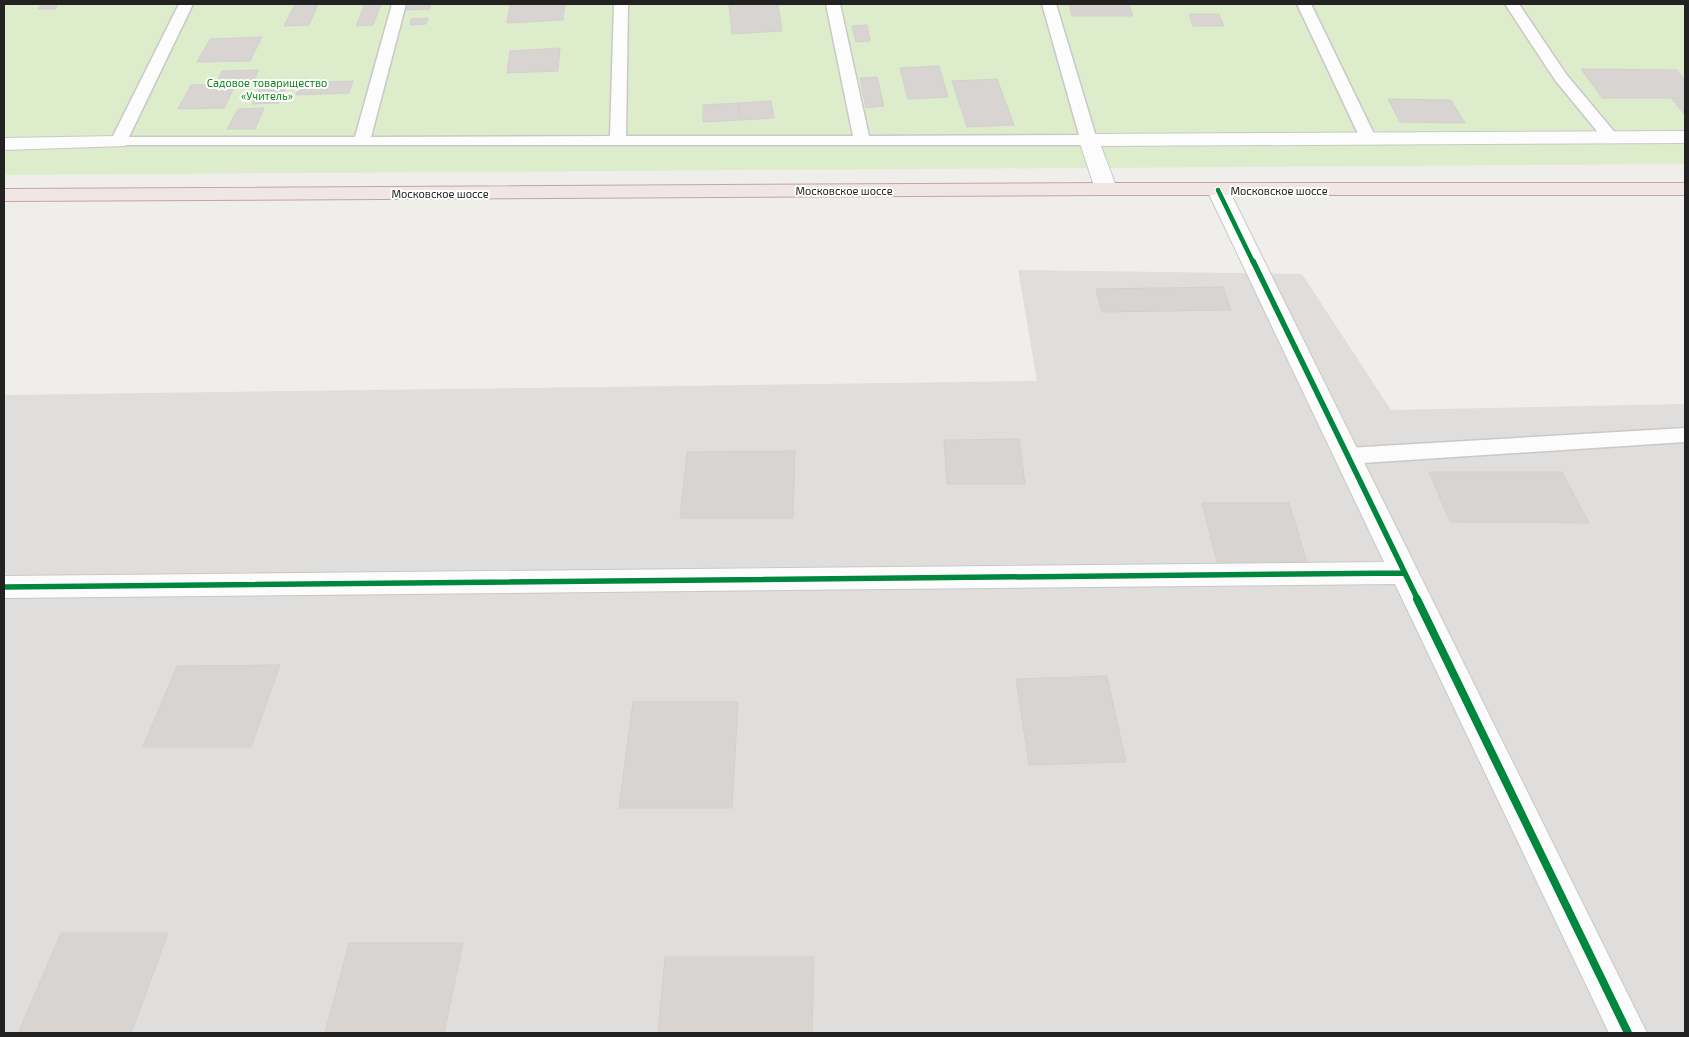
<svg xmlns="http://www.w3.org/2000/svg" width="1689" height="1037" viewBox="0 0 1689 1037" font-family="'Exo 2',sans-serif">
<style>
.residential{fill:#dfdedc}
.grass{fill:#ddeccb}
.building{fill:#d7d4d2;stroke:#d3d0cc}
.lines{fill:none;stroke-linecap:round;stroke-linejoin:round}
.service-casing{stroke:#c9c8c7;stroke-width:3}
.minor-casing{stroke:#c9c8c7;stroke-width:2}
.trunk-casing{stroke:#c5a2ac;stroke-width:2}
.service{fill:#fdfcfc;fill-rule:evenodd}
.minor{fill:#fdfcfc;fill-rule:evenodd}
.trunk{fill:#f0e6e4;fill-rule:evenodd}
.cycleway-far2-casing{stroke:#fff;stroke-width:7}
.cycleway-far1-casing{stroke:#fff;stroke-width:9}
.cycleway-casing{stroke:#fff;stroke-width:11}
.cycleway-far2{stroke:#00873e;stroke-width:4.5}
.cycleway-far1{stroke:#00873e;stroke-width:5.5}
.cycleway{stroke:#00873e;stroke-width:8}
.labels{text-anchor:middle;dominant-baseline:central;stroke-width:4;stroke-linejoin:round;paint-order:stroke}
.far-park-label{font-size:11px;fill:#0c8416;stroke:#fff}
.far-street-label{font-size:11px;fill:#222;stroke:#fff}
</style>
<rect width="100%" height="100%" fill="#f0eeeb"/>
<path class="residential" d="M1018,270L1302,274L1391,410L1685,404V1033H4V395L1037,381Z"/>
<path class="grass" d="M4,4H1685V164L4,175Z"/>
<path class="building" d="M42,4H58L55,9H38Z
M295,4H318L309,25L284,26Z
M365,4H381L373,25L356,26Z
M405,4H431L430,9L403,10Z
M510,4H565L563,20L507,23Z
M729,4H778L782,31L732,34Z
M1069,4H1129L1133,16H1072Z
M1189,14H1219L1224,26H1193Z
M428,18L426,24L410,25L411,19Z
M867,25L870,41L856,42L852,26Z
M262,37L250,61L197,62L210,39Z
M560,48L558,71L507,73L510,51Z
M939,66L948,97L908,99L900,68Z
M1581,69L1677,70L1685,80V98H1602Z
M259,70L254,80L217,82L222,71Z
M877,77L884,106L866,108L860,78Z
M997,79L1014,125L967,127L952,81Z
M289,81L279,103L252,104L263,82Z
M353,81L349,93L296,95L301,83Z
M236,84L224,108L178,109L191,85Z
M1671,98H1685V115Z
M1388,99L1451,100L1465,123L1400,122Z
M771,101L774,118L740,120L738,103Z
M738,103L740,120L703,122V105Z
M264,108L255,129H227L238,109Z
M1223,287L1231,310L1102,312L1096,289Z
M1019,439L1025,484H947L944,440Z
M795,451L793,518H680L687,452Z
M1429,472H1562L1589,523L1450,522Z
M1202,503H1289L1307,562H1217Z
M280,665L251,747H143L177,666Z
M1107,676L1126,762L1029,765L1016,679Z
M633,702H738L732,808H619Z
M61,933H168L132,1031H19Z
M349,943H463L444,1033H325Z
M665,957H814L812,1033H658Z"/>
<g class="lines">
<g class="service-casing">
<path id="service" d="M179,4H193L129,137H355L392,4H406L371,137L610,136L614,4H628L626,136H853L826,4H840L869,136L1079,135L1042,4H1056L1097,140L1095,143L1089,145H112L110,142Z
M1297,4H1311L1376,138L1374,141H1362L1360,138Z
M1505,4H1519L1566,74L1617,135L1619,138L1617,141H1605L1555,80Z
M1685,428V442L1347,464L1339,461L1336,456L1339,451L1347,448Z"/>
</g>
<g class="minor-casing">
<path id="minor" d="M1685,131V143L1101,146L1117,189L1113,193L1106,195L1099,193L1095,189L1079,140L1082,136L1089,134Z
M118,136L125,138L128,142L125,146L4,150V138Z
M1218,184L1225,186L1229,190L1647,1033H1609L1395,584L4,598V576L1384,562L1207,190L1211,186Z"/>
</g>
<g class="trunk-casing">
<path id="trunk" d="M1106,183H1685V195H1106L4,201V189Z"/>
</g>
<use href="#service" class="service"/>
<use href="#minor" class="minor"/>
<use href="#trunk" class="trunk"/>
<g class="cycleway-far2-casing">
<path id="cycleway-far2" d="M1218,190L1253,262"/>
</g>
<g class="cycleway-far1-casing">
<path id="cycleway-far1" d="M1253,261L1418,600
M4,587L1404,573"/>
</g>
<g class="cycleway-casing">
<path id="cycleway" d="M1417,599L1628,1033"/>
</g>
<use href="#cycleway-far2" class="cycleway-far2"/>
<use href="#cycleway-far1" class="cycleway-far1"/>
<use href="#cycleway" class="cycleway"/>
</g>
<g class="labels">
<g class="far-park-label">
<text x="267" y="82">Садовое товарищество<tspan x="267" dy="13">«Учитель»</tspan></text>
</g>
<g class="far-street-label">
<text x="844" y="190">Московское шоссе</text>
<text x="1279" y="190">Московское шоссе</text>
<text x="440" y="193">Московское шоссе</text>
</g>
</g>
<rect width="1689" height="1037" fill="none" stroke="#222222" stroke-width="10"/>
</svg>
